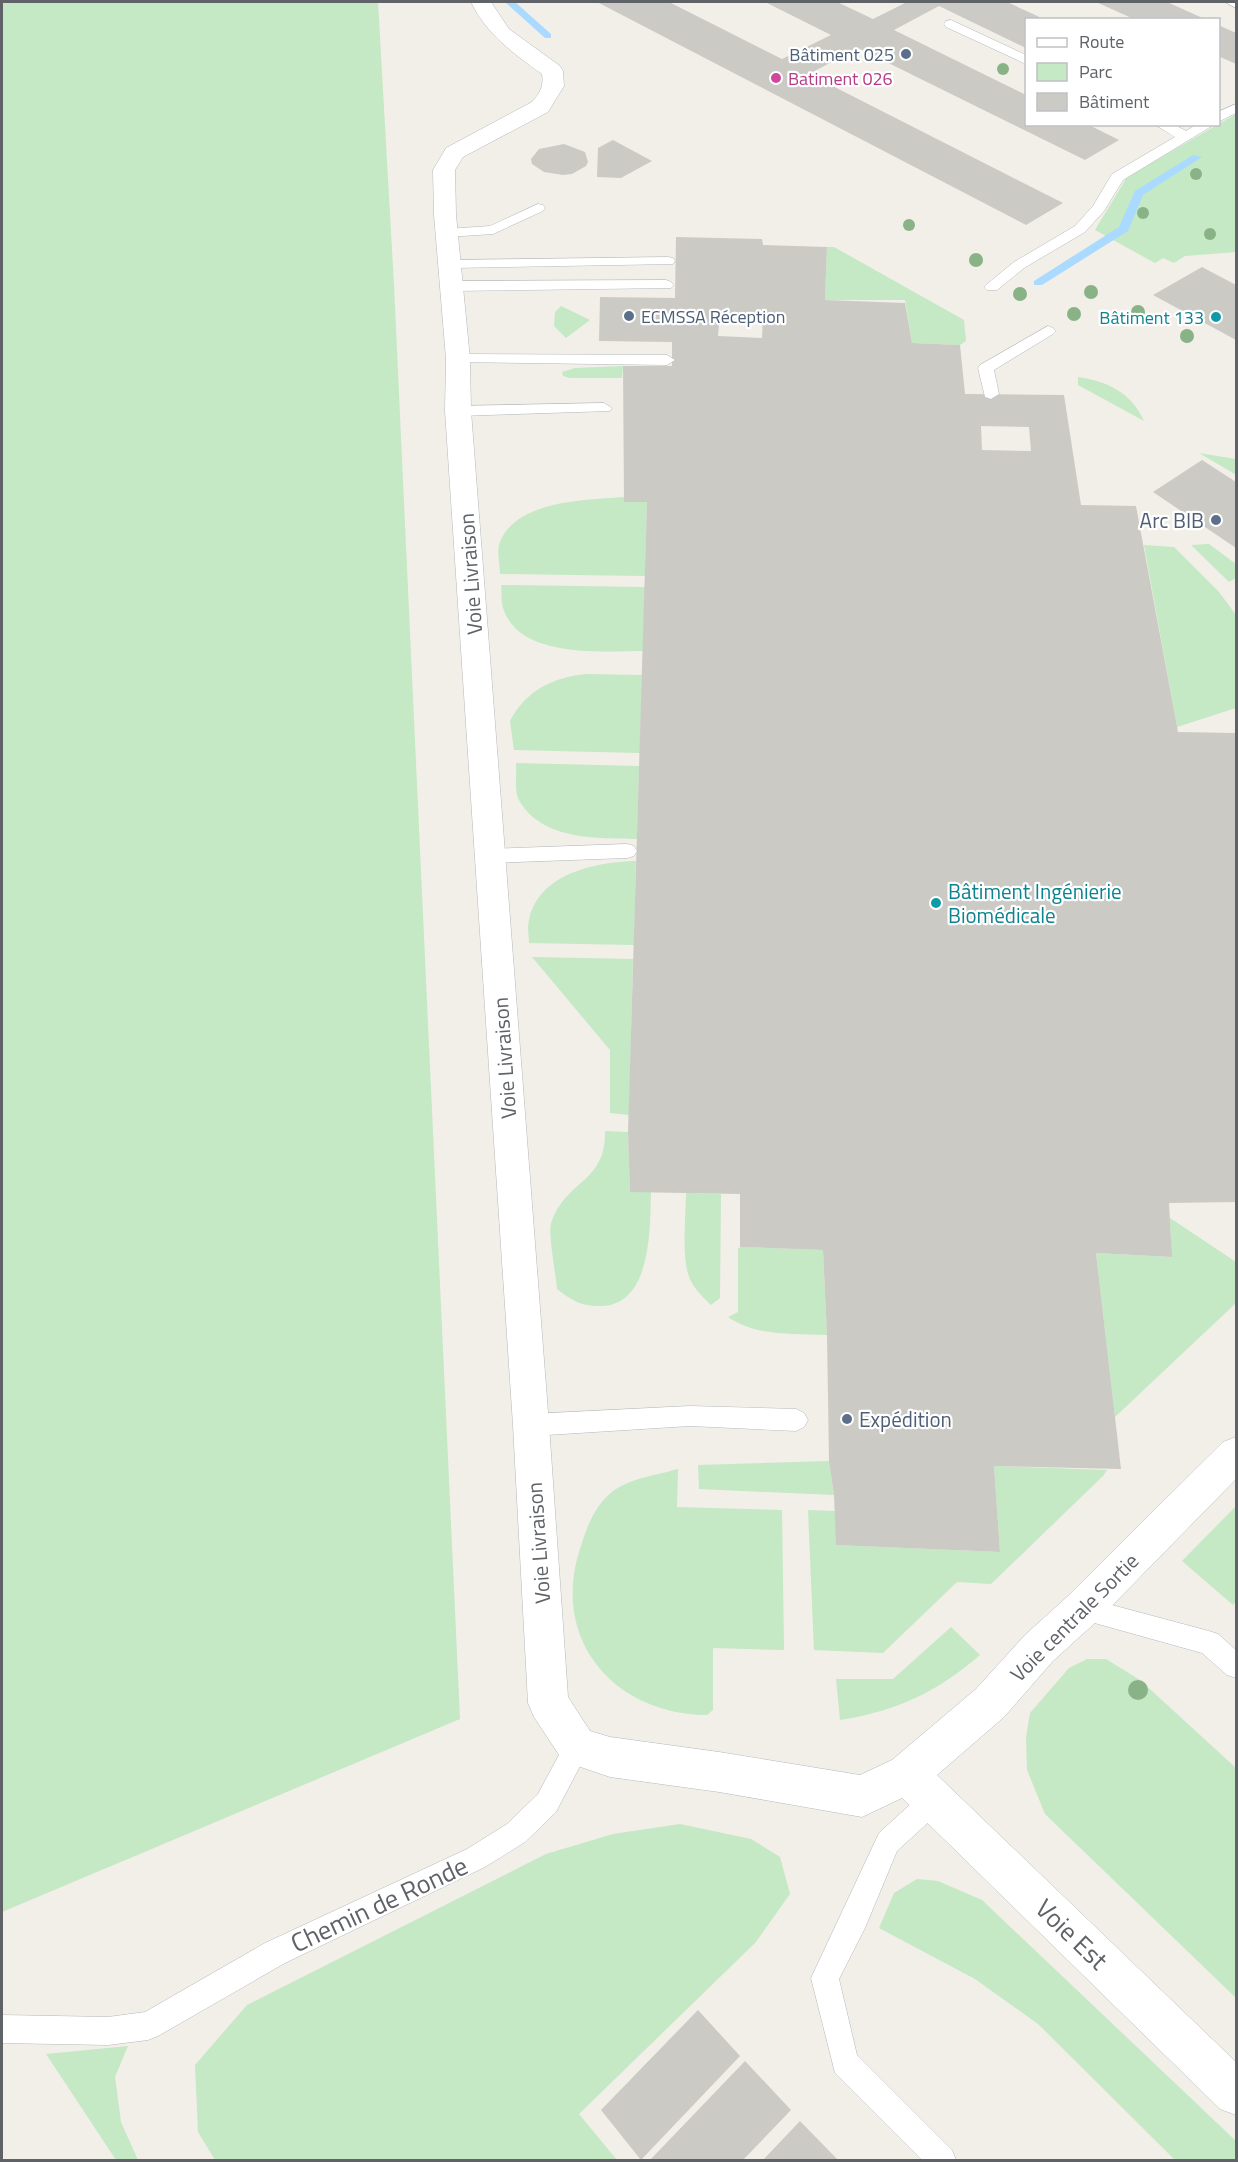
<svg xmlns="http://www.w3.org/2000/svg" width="1238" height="2162" viewBox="0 0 1238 2162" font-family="'Titillium Web',sans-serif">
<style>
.green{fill:#c5e8c5}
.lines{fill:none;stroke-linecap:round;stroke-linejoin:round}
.stream{fill:#aadaff;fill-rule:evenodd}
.building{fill:#cccac5;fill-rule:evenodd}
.lane-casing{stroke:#b5b8bc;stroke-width:1}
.street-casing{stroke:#b5b8bc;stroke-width:1}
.lane{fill:#fff;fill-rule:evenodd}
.street{fill:#fff;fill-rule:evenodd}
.tree{fill:#89b387}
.service-dot{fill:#5c6f8a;stroke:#fff;stroke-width:2}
.hotel-dot{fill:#d1479c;stroke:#fff;stroke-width:2}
.culture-dot{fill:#0f9aa8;stroke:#fff;stroke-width:2}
.labels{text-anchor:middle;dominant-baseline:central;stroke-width:4.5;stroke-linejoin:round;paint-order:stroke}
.far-service-label{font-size:18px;fill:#4e5e75;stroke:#fff;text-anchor:end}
.far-hotel-label{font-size:18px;fill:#b23c85;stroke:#fff;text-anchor:start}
.far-culture-label{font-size:18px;fill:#0d838f;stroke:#fff;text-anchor:end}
.service-label{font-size:21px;fill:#4e5e75;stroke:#fff;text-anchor:end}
.street-label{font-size:21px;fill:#5f6368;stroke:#fff}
.culture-label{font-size:21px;fill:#0d838f;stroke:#fff;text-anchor:start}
.near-street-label{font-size:26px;fill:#5f6368;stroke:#fff}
</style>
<rect width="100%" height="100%" fill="#f1efe8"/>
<path class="green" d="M2,2H378L394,285L460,1719L2,1912Z
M1236,114V252L1185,256L1174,263L1163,258L1155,263L1095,230L1127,177Z
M827,247H834L964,320L966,341L960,345L912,343L905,300H825Z
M561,306L590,320L566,338L554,326L555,312Z
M623,366L622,378H570L563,376L562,372L575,368Z
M1078,377C1107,381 1132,393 1144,421L1078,385Z
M1199,453L1236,459V475L1233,473Z
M624,497V502H647L645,576L500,574C500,565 497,554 499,545C513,500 586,500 624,497Z
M1209,544L1236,564V578L1229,582L1191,545Z
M1144,545L1174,547L1219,592L1236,615V708L1177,727Z
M501,585L645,587L643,651C602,651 519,659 503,608C501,601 502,593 501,585Z
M587,674L642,675L640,753L514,750L510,721C526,690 554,677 587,674Z
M516,763L639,766L637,839C598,838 542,841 519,800C514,791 517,773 516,763Z
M636,861L634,945L529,943C529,936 527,927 529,920C539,873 596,862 636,861Z
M532,957L633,959L629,1115L610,1113V1050Z
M605,1131L628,1132L630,1192H651C650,1227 652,1303 603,1306C583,1307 572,1301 557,1289C556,1275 548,1234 551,1224C565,1179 606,1184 605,1131Z
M686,1193L721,1194L720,1298L711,1305C703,1297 694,1289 690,1279C681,1259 686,1216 686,1193Z
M1170,1218L1236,1262V1303L1115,1417L1096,1253L1171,1257Z
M740,1247L823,1250L827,1335C793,1333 757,1337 728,1317L738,1312V1249Z
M829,1461L834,1495L699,1489L698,1465Z
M994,1466L1107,1470L1103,1476L991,1584L957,1582L883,1653L814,1650L808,1510L835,1511L837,1545L1000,1552Z
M678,1469L677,1507L782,1510L784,1650L713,1648V1710L707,1715C613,1714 549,1638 581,1546C587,1526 596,1504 613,1491C631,1478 657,1475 678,1469Z
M1236,1506V1601L1233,1605L1182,1561Z
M951,1627L980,1655C937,1692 897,1711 840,1720L836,1679H893Z
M1087,1659H1106L1140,1680L1236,1768V1998L1045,1814L1027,1770L1026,1737L1030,1713L1069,1668Z
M680,1824L751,1839L780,1857L790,1894L755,1943L579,2114L617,2160H215L198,2132L195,2065L247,2005L546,1854L613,1834Z
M917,1879L938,1881L982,1900L1236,2141V2160H1175L1038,2024L975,1979L879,1928L894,1893Z
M128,2046L115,2077L121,2122L138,2160H116L46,2054Z"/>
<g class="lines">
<path class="stream" d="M505,2H515L551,34V38H545Z
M1193,155L1202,157L1143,195L1128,231L1042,285H1034V281L1119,227L1135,191Z"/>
</g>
<path class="building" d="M597,2H669L782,59L831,35L765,2H837L873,19L907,2H1007L1046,20H1026V48L939,6L894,30L1026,95V124H1087L1119,140L1085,160L858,48L809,74L1063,203L1026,225Z
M1096,2H1167L1207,20H1136Z
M1218,25L1236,33V64L1218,56Z
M613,140L652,161L621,178L597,177L598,148Z
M564,144L585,152L588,162L586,166L572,174L563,175L544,172L532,164L531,159L539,149Z
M676,237L762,239L763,245L827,247L825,300L905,303L912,343L960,345L965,394L1064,395L1081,505L1136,506L1178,732L1236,733V1202L1169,1203L1172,1257L1096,1253L1121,1469L994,1466L1000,1552L836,1545L834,1495L829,1461L827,1335L823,1250L740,1247V1194L630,1192L628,1132L647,502H624L623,366H672V342L599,341L600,297L675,298ZM720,313L763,314L762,338L718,336ZM981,426L1029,427L1031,451L982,450Z
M1202,267L1236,285V340L1153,295Z
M1202,460L1236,482V548L1153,492Z
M698,2010L740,2056L641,2160L601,2110Z
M745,2061L791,2110L743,2160H650Z
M800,2121L838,2160H763Z"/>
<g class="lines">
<g class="lane-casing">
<path id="lane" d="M1225,2H1236V8Z
M951,20L1026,55V64L946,27L944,24L946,21Z
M1236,104V113L1218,122V112Z
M1154,124H1173L1186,131L1197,124H1215L1123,180L1104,211L1085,232L1024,268L997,290H987L984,287L987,284L1014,262L1075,226L1093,206L1112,174L1175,137Z
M538,204L543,205L545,208L543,211L493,234L447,237L440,233L447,229L490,226Z
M668,257L673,258L675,261L673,264L451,268L444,264L451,260Z
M666,280L671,282L674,285L671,288L452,291L444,286L452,281Z
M1048,326L1053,328L1056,331L1053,334L994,370L999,394L991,399L985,397L978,368L980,365Z
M458,354L667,355L675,360L667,365L452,362L450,359L452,356Z
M604,403L612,408L610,411L458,416L450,411L458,406Z
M627,844L634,846L637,851L634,856L627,858L490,863L483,861L480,856L483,851L490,849Z
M690,1406L796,1409L804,1413L808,1420L804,1427L796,1431L690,1426L531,1436L523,1432L519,1425L523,1418L531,1414Z
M1082,1597L1209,1631L1218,1634L1236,1650V1678L1227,1675L1202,1653L1073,1617L1070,1609L1073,1601Z
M577,1734L586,1738L590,1747L556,1812L525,1842L485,1867L285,1963L158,2036L148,2040L108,2045L2,2043V2015L108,2017L145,2012L265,1943L467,1849L507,1824L538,1794L568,1738Z
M934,1787L943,1791L947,1800L943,1809L897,1851L865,1928L839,1979L857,2055L952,2150L956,2160H922L835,2073L811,1978L879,1833L925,1791Z"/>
</g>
<g class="street-casing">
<path id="street" d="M471,2H491L509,29L560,66L563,71L564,86L548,112L463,157L455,170L456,215L470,359L471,411L549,1425L568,1697L590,1731L610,1737L719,1752L860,1775L892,1760L976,1689L1025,1635L1068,1596L1223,1442L1236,1437V1479L1096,1622L1053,1661L1004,1717L937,1775L1236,2062V2115L1220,2109L902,1798L862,1817L719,1792L610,1777L563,1761L534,1717L528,1703L513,1425L445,411L446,359L434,215L433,170L446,148L532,102C540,93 544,86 542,74C513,53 487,35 471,2Z"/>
</g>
<use href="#lane" class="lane"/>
<use href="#street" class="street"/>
</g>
<g class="tree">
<circle cx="1003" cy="69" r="6"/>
<circle cx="1196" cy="174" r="6"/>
<circle cx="1143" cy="213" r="6"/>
<circle cx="909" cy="225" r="6"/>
<circle cx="1210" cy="234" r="6"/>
<circle cx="976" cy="260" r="7"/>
<circle cx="1091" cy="292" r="7"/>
<circle cx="1020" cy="294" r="7"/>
<circle cx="1138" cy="312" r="7"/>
<circle cx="1074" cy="314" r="7"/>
<circle cx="1187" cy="336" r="7"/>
<circle cx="1138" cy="1690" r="10"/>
</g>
<g class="service-dot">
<circle cx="906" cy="54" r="6"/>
<circle cx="629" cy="316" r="6"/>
<circle cx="1216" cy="520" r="6"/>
<circle cx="847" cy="1419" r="6"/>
</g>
<circle class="hotel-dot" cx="776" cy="78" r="6"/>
<g class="culture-dot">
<circle cx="1216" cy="317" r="6"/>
<circle cx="936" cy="903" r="6"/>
</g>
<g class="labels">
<g class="far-service-label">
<text x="894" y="54">Bâtiment 025</text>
<text x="641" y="316" text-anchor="start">ECMSSA Réception</text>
</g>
<g class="far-hotel-label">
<text x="788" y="78">Batiment 026</text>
</g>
<g class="far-culture-label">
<text x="1204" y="317">Bâtiment 133</text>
</g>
<g class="service-label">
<text x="1204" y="520">Arc BIB</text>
<text x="859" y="1419" text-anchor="start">Expédition</text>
</g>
<g class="street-label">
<text transform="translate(470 574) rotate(-94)">Voie Livraison</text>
<text transform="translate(504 1058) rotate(-94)">Voie Livraison</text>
<text transform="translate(538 1543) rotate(-94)">Voie Livraison</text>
<text transform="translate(1074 1617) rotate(-45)">Voie centrale Sortie</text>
</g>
<g class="culture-label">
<text x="948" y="891">Bâtiment Ingénierie<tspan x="948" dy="24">Biomédicale</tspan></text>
</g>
<g class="near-street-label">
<text transform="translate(379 1904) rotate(-25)">Chemin de Ronde</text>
<text transform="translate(1072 1934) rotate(44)">Voie Est</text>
</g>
</g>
<rect width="1238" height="2162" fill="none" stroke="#5f6368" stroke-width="6"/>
<rect x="1025" y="18" width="195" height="108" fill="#ffffff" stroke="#bfc1c3" stroke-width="1.5"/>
<rect x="1037" y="38" width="30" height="9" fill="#ffffff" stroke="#bfc1c3" stroke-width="1.5"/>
<text x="1079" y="48" font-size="18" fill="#5f6368">Route</text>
<rect x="1037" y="63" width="30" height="18" fill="#c5e8c5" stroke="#bfc1c3" stroke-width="1.5"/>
<text x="1079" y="78" font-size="18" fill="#5f6368">Parc</text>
<rect x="1037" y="93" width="30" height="18" fill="#cccac5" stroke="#bfc1c3" stroke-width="1.5"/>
<text x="1079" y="108" font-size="18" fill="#5f6368">Bâtiment</text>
</svg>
